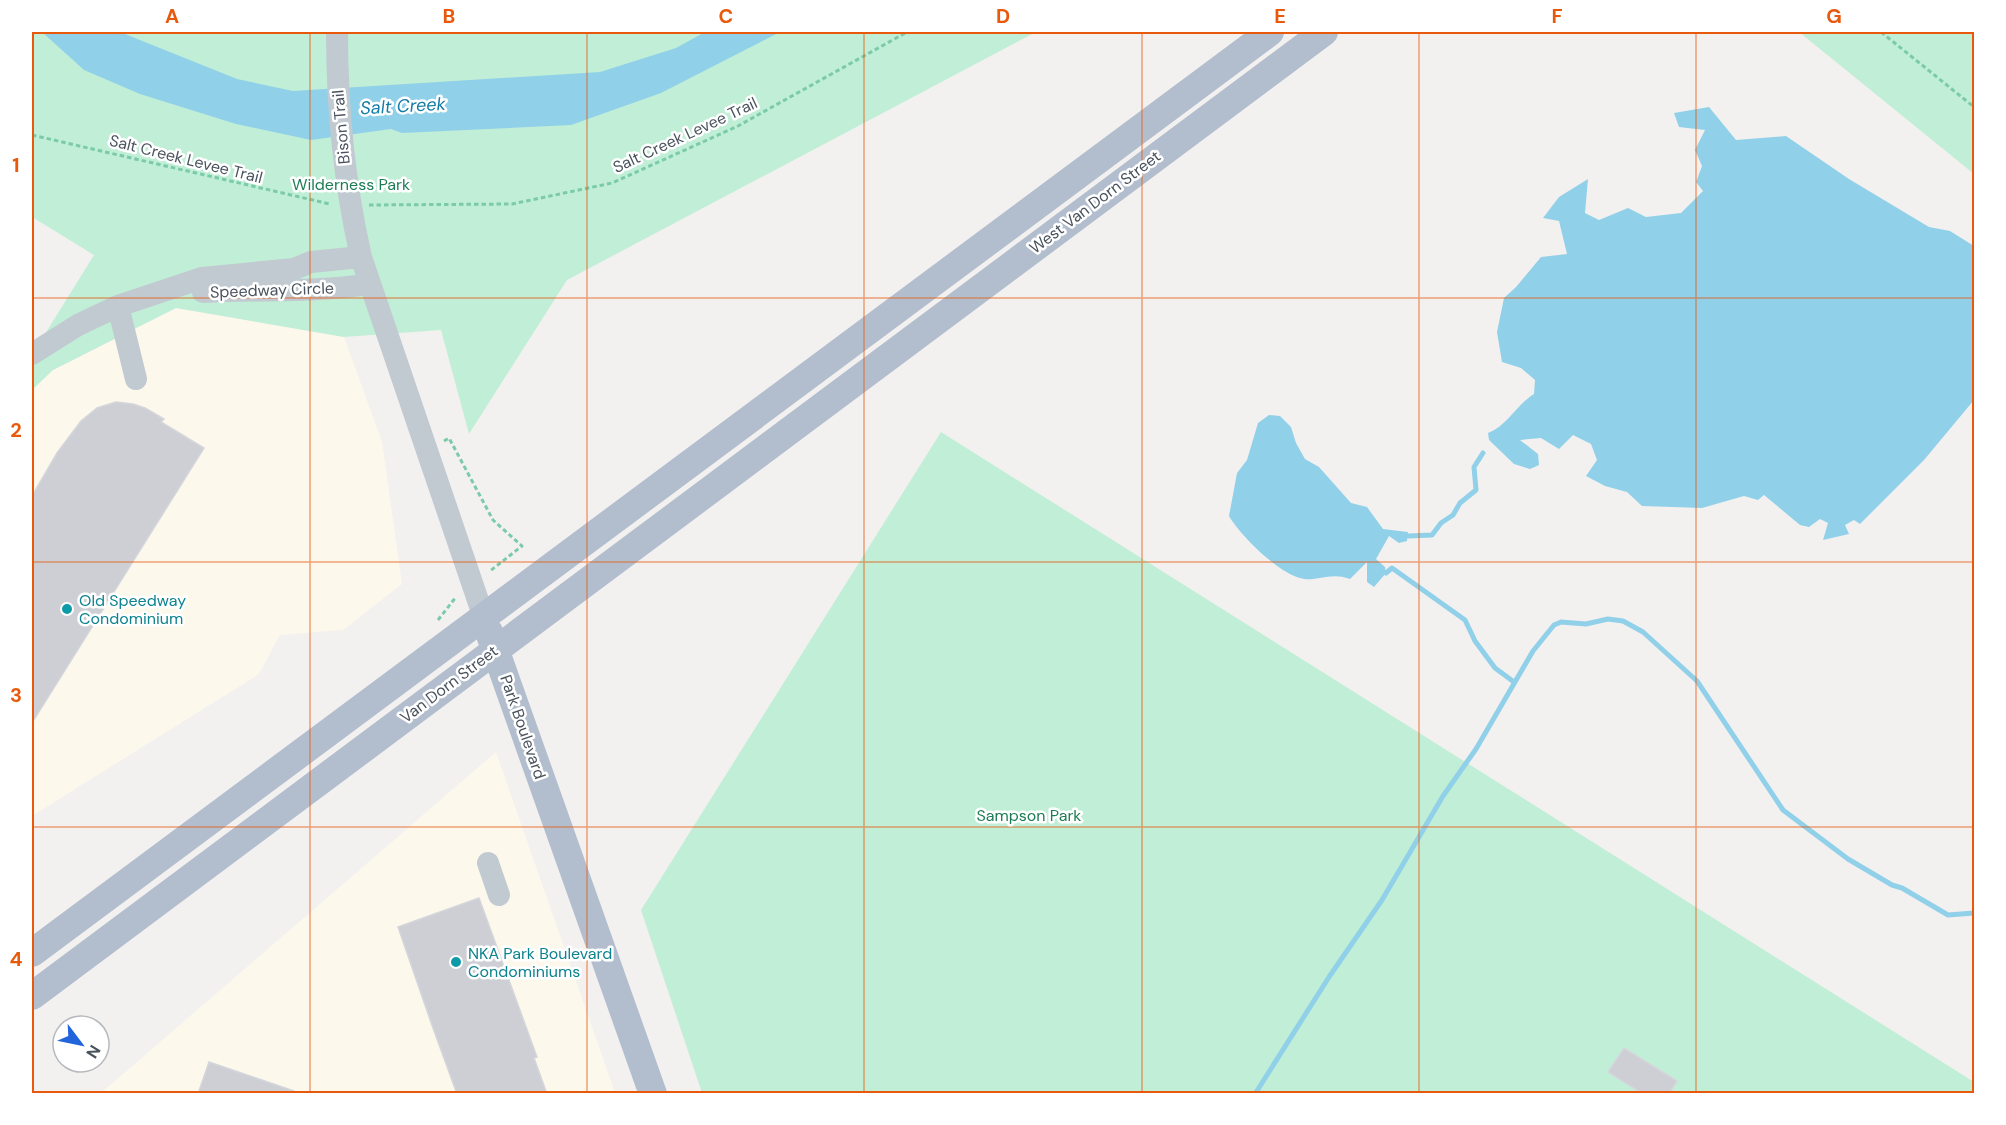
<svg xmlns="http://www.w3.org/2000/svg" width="2006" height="1125" viewBox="0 0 2006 1125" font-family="'DM Sans',sans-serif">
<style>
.commercial{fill:#fcf8ec}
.green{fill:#c1eed6}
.water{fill:#91d0e9}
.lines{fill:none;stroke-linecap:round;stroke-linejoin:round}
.stream{stroke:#91d0e9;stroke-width:5}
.building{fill:#cecfd5;stroke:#d5d6db;stroke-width:1.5}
.path{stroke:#7bcaa9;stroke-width:3;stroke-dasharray:4.5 3;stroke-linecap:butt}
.minor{stroke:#c2cad1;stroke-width:22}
.major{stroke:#b2bece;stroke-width:28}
.grid{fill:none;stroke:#e8590c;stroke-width:1.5;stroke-opacity:0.55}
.culture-dot{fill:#0f9aa8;stroke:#fff;stroke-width:2}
.labels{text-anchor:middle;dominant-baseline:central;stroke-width:5;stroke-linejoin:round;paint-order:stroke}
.street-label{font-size:16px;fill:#49525d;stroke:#fff}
.park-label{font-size:16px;fill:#1c7d54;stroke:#fff}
.culture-label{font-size:16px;fill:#0d838f;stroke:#fff;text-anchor:start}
.water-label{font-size:18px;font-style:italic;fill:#137ca7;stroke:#fff}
.neatline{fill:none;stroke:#e8590c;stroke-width:2}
.grid-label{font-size:20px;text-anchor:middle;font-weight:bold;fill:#e8590c}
</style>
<rect width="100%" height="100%" fill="#f3f1f0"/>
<path class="commercial" d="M176,308L344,337L382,442L402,584L343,630L280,635L259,674L32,816V390L53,370Z
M496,752L615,1093H101Z"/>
<path class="green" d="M32,32H1036L567,280L469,434L441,330L344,337L176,308L53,370L32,390V355L94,255L32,217Z
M1799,32H1974V174Z
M941,432L1974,1082V1093H702L641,910Z"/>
<path class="water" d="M42,32H120L237,79L293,91L600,72L676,48L705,32H780L661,93L571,125L402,133L391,129L311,140L236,124L140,94L84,70Z
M1709,107L1736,140L1786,136L1849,179L1929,227L1950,231L1974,246V400L1924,460L1860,524L1854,520L1845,525L1849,534L1823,540L1828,523L1820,519L1809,527L1800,525L1764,495L1758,500L1744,496L1702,508L1642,506L1627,492L1605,486L1586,476L1597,460L1591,444L1573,435L1559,449L1541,438L1520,440L1538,454L1539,465L1530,469L1514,464L1489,440L1488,433C1508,425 1516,405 1534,394L1535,380L1521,368L1502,362L1497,332L1504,298L1516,287L1541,257L1567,254L1559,221L1543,218L1559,197L1588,179L1585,213L1599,220L1628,208L1646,217L1681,213L1703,191L1696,182L1702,166L1695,150L1705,130L1679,127L1674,113Z
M1269,415L1280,416L1291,427L1296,443L1305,459L1319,467L1351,503L1367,507L1383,529L1408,532L1407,541L1399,543L1389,536L1376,559L1385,567L1386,573L1374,587L1367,582V562L1350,579C1329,571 1316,583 1300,578C1277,572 1240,535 1229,516L1237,473L1247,460L1258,423Z"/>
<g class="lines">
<path class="stream" d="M1408,536L1432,535L1441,523L1453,515L1460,503L1476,490L1474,467L1483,453
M1386,573L1392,568L1465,620L1475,641L1495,668L1514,682
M1255,1094L1329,977L1382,900L1443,796L1476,749L1533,651L1554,625L1561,622L1586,624L1608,619L1623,621L1643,632L1697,681L1783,810L1848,859L1892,885L1902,888L1948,915L1974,913"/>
</g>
<path class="building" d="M116,402L133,404L145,408L164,419L161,422L204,448L32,723V496L57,453L81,421L97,408Z
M479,898L537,1057L534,1058L547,1094H457L433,1028L398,927Z
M1624,1048L1677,1081L1669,1094H1643L1608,1072Z
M209,1062L294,1091L293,1094H198Z"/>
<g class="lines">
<path class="path" d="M1881,32L1974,107
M32,135L330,204
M369,205L512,204L612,183L738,126L907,32
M444,441L449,438L493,520L522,546L490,571
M438,620L456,597"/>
<path class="minor" d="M337,32C337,109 344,182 361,257L484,618
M203,292C259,289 314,293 369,284
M118,306L136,379
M32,354L78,325L118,306L202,278L294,269L311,262L361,257
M488,863L499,895"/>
<path class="major" d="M489,632L653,1094
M32,953L1270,32
M32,996L1324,32"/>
</g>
<path class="grid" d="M310,32V1094M587,32V1094M864,32V1094M1142,32V1094M1419,32V1094M1696,32V1094M32,298H1974M32,562H1974M32,827H1974"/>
<g class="culture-dot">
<circle cx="67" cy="609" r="6"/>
<circle cx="456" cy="962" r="6"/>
</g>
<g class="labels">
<g class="street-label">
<text transform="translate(341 127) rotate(-95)">Bison Trail</text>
<text transform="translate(685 135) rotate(-25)">Salt Creek Levee Trail</text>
<text transform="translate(186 159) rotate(14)">Salt Creek Levee Trail</text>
<text transform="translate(1095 202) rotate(-37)">West Van Dorn Street</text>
<text transform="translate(272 290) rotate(-2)">Speedway Circle</text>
<text transform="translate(449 684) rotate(-37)">Van Dorn Street</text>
<text transform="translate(523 727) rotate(71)">Park Boulevard</text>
</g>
<g class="park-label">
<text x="351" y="184">Wilderness Park</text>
<text x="1029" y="815">Sampson Park</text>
</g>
<g class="culture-label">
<text x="79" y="600">Old Speedway<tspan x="79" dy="18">Condominium</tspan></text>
<text x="468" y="953">NKA Park Boulevard<tspan x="468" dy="18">Condominiums</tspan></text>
</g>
<g class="water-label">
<text transform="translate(403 106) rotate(-3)">Salt Creek</text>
</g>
</g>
<rect width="2006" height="1125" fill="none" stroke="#ffffff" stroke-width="66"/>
<g transform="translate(81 1044) rotate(122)"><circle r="28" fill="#ffffff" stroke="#b6babe" stroke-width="1.5"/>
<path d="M0-4.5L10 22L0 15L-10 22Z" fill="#2164dc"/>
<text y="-9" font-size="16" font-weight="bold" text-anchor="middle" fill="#49525d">N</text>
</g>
<rect x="33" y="33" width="1940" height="1059" class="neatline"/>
<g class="grid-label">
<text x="172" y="23">A</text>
<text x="449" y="23">B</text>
<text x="726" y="23">C</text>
<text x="1003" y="23">D</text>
<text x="1280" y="23">E</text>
<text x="1557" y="23">F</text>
<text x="1834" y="23">G</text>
<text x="16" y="172">1</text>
<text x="16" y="437">2</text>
<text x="16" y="702">3</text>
<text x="16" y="966">4</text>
</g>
</svg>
